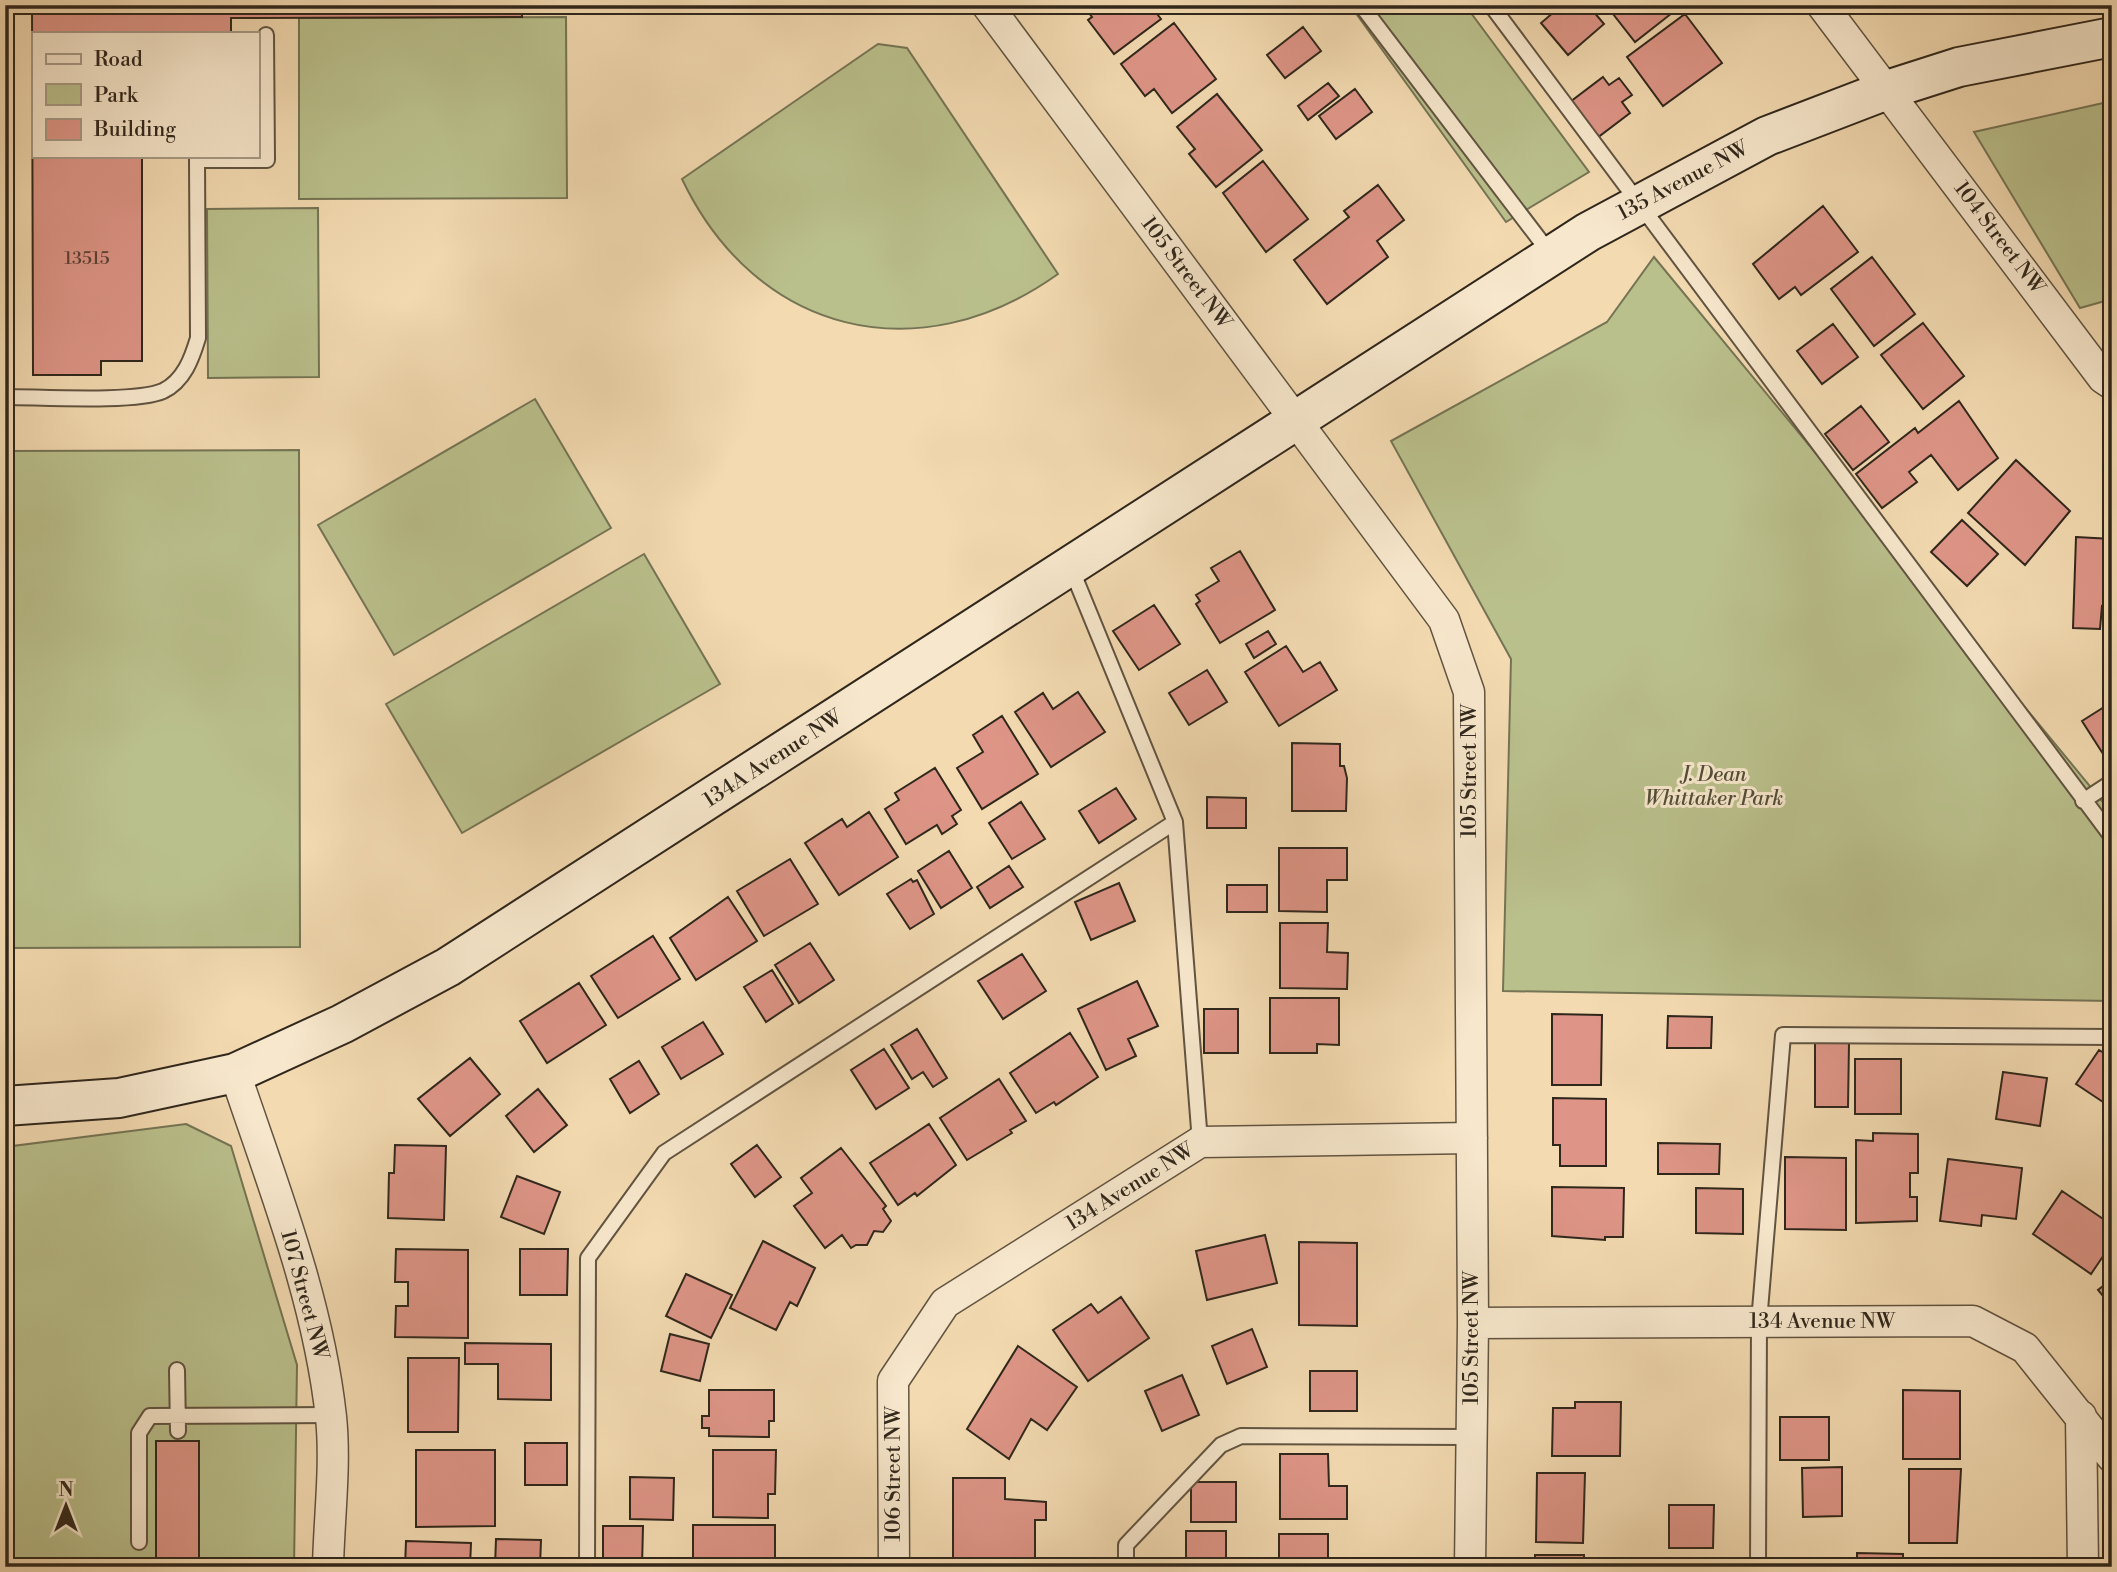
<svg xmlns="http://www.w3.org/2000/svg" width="2117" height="1572" viewBox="0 0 2117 1572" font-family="'Libre Bodoni',serif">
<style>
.green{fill:#bac08c;stroke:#757454;stroke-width:2}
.building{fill:#de9587;stroke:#30271c;stroke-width:2}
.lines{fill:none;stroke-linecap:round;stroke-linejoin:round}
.lane-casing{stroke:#615441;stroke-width:18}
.street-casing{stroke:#615441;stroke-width:33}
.secondary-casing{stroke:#30271c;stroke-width:42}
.lane{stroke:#f7e7cc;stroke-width:14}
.street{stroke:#f7e7cc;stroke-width:30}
.secondary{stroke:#f7e7cc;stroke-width:38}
.labels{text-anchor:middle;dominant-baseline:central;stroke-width:6;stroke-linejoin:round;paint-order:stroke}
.number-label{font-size:18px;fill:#5c4237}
.street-label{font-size:21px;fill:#30271c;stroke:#f7e7cc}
.park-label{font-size:21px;font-style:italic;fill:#524d38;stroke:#f7e7cc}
</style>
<rect width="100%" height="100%" fill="#f3dab1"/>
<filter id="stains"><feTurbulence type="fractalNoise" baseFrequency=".00286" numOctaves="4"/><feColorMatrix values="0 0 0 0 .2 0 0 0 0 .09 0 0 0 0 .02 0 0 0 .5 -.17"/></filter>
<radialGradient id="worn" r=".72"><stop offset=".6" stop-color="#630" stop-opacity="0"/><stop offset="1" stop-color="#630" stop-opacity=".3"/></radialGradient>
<path class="green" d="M1350,5H1465L1589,172L1506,222Z
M566,17L567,198L299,199V18Z
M878,44L907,48L1058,274C918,374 756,334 682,179Z
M2112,101V299L2080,308L1974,132Z
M318,208L319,377L208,378L207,209Z
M1654,257L2112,813V1001L1503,991L1511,659L1391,441L1607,322Z
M535,399L611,528L394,655L318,525Z
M299,450L300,947L5,948V451Z
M644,554L720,684L462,833L386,704Z
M186,1124L231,1146L297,1365L294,1567H5V1147Z"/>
<path class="building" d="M32,5H522V17L231,18V33H33V156H142V361H101V375H33Z
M1083,5H1150L1161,19L1114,54L1088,20L1092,17Z
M1562,5H1588L1604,24L1568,55L1541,23Z
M1606,5H1680L1681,6L1635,42Z
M1685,14L1722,63L1663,106L1627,57Z
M1174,23L1216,79L1172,113L1154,89L1145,96L1121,64Z
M1303,27L1321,51L1285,78L1267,55Z
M1603,77L1609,85L1619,78L1632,95L1622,102L1630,113L1597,138L1570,102Z
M1328,83L1339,96L1308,120L1298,106Z
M1355,89L1372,112L1336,139L1319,116Z
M1217,94L1262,150L1216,187L1189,154L1195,149L1177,127Z
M1263,161L1308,219L1266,252L1223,193Z
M1378,185L1404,220L1377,241L1388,257L1327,304L1294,260L1349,217L1344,211Z
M1823,206L1858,252L1801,295L1795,287L1779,299L1753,264Z
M1872,257L1915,314L1874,346L1831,289Z
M1923,323L1964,376L1923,409L1881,355Z
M1833,324L1858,357L1822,384L1797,351Z
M1959,401L1998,458L1958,490L1931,455L1909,472L1917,482L1882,508L1856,474L1915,428L1918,433Z
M1861,406L1889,442L1853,470L1825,434Z
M2016,460L2070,511L2025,565L1968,513Z
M1962,520L1998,554L1967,586L1931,552Z
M2076,537L2112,539V595L2109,607L2102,606L2100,629L2073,628Z
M1240,551L1275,610L1220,643L1196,604L1200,601L1196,595L1219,581L1211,568Z
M1154,605L1180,644L1139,670L1113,631Z
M1268,631L1276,644L1254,658L1246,644Z
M1286,646L1303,672L1320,662L1337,690L1279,726L1245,672Z
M1207,670L1227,702L1189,725L1169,693Z
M1078,692L1105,732L1051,767L1015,712L1043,693L1053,709Z
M2112,702V753L2105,757L2082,721Z
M1002,716L1038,774L982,809L957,768L983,752L973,735Z
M1292,743L1340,744V766H1344L1347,778L1346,811H1292Z
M935,768L961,810L952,816L957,824L942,834L937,825L906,844L885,809L899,800L895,793Z
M1116,788L1136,819L1099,843L1079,811Z
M1207,797L1246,798V828H1207Z
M1021,802L1045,839L1012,859L989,823Z
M869,812L898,857L839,895L805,843L842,819L847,827Z
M1279,848H1347V880H1327V912L1279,911Z
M949,851L972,888L941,908L918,871Z
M790,859L818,904L764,936L737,891Z
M1009,866L1023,887L990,908L977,887Z
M911,879L913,882L917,880L934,914L910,929L887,894Z
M1119,883L1135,921L1091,940L1075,902Z
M1227,885H1267V912H1227Z
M728,897L757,941L696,980L670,938Z
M1280,923H1328L1327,952L1348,953L1347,989L1280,988Z
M653,936L680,979L618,1018L591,976Z
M810,943L834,980L799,1003L775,965Z
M1022,954L1046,991L1003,1019L978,981Z
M772,970L793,1004L766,1022L744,987Z
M1137,981L1158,1026L1128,1039L1136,1056L1106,1070L1078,1009Z
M579,983L606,1025L547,1063L520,1021Z
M1270,998H1339V1045L1317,1044V1053H1270Z
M1204,1009H1238V1053H1204Z
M1552,1014L1602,1015L1601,1085H1552Z
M1668,1016L1712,1017L1711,1048H1667Z
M703,1022L723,1054L681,1079L662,1047Z
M917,1029L947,1078L933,1087L923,1072L912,1079L891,1045Z
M1070,1033L1098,1077L1056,1105L1054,1102L1036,1113L1010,1073Z
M1815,1043H1849L1848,1107H1815Z
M884,1049L909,1088L876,1109L851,1070Z
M2099,1050L2112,1058V1108L2076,1084Z
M470,1058L500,1094L450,1136L418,1099Z
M1855,1059H1901V1114H1855Z
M639,1061L659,1094L630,1113L610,1079Z
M2003,1072L2047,1078L2040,1126L1996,1119Z
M999,1079L1026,1121L1010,1130L1012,1133L967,1160L940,1118Z
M538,1089L567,1125L534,1152L506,1116Z
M1553,1098L1606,1099V1166H1560V1145H1553Z
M929,1124L956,1165L917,1196L915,1193L898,1205L870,1163Z
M1873,1133L1918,1134V1173H1910V1197H1917V1221L1856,1223V1140L1873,1141Z
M1658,1143L1720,1144L1719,1174H1658Z
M395,1145L446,1146L444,1220L388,1218L389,1173H394Z
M757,1145L781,1177L755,1197L731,1164Z
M841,1148L886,1206L883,1209L891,1221L883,1232L874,1231L867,1245H856L851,1248L842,1235L825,1248L794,1206L812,1193L801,1178Z
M1785,1157L1846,1158V1230L1785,1229Z
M1948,1159L2022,1168L2016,1219L1982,1215L1981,1226L1940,1221Z
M517,1176L560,1192L544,1234L501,1217Z
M1552,1187L1624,1188L1623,1237H1605V1240L1552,1236Z
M1696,1188L1743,1189V1234L1696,1233Z
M2062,1191L2112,1225V1243L2091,1274L2033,1234Z
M1265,1235L1277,1283L1207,1300L1196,1251Z
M763,1241L815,1268L797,1306L790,1302L776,1330L730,1308Z
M1299,1242L1357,1243V1326L1299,1325Z
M396,1249L468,1250V1338L395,1337L396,1306H408V1282H395Z
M520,1249H568L567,1295H520Z
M686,1274L732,1295L711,1338L666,1316Z
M2112,1279V1307L2098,1290Z
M1121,1297L1149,1338L1088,1381L1053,1330L1091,1304L1098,1313Z
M1252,1329L1267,1367L1227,1384L1212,1346Z
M670,1334L709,1344L700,1381L661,1371Z
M465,1343L551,1344V1400L498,1399V1364H465Z
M1018,1346L1077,1387L1047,1430L1031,1419L1009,1459L967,1429Z
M408,1358H459L458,1432H408Z
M1310,1371H1357V1411H1310Z
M1182,1375L1199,1415L1162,1431L1145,1391Z
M709,1390H774V1421H769V1437L709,1436V1428H702V1416H709Z
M1903,1390L1960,1391V1459H1903Z
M1575,1402H1621L1620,1456H1552L1553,1408H1575Z
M1780,1417H1829V1460H1780Z
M156,1441H199V1567H156Z
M525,1443H567V1485H525Z
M416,1450H495V1526L416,1527Z
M713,1450H776L775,1494H768V1518L713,1517Z
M1280,1454H1328L1329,1486H1347V1519H1280Z
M1842,1467V1516L1803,1517L1802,1468Z
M1909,1469H1961L1957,1543H1909Z
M1537,1473H1585L1583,1543L1536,1542Z
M630,1477L674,1478L673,1520L630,1519Z
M953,1478H1005V1499L1046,1502V1520H1035V1567H953Z
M1191,1482H1236V1522H1191Z
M1669,1505H1714L1713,1548H1669Z
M693,1525H775V1567H693Z
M603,1526H643L642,1567H603Z
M1186,1531H1226V1567H1186Z
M1279,1534H1328V1566L1347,1567H1279Z
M496,1539L541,1540L540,1567H495Z
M406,1541L471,1543L470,1567H405Z
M1857,1553L1903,1554V1567H1857Z
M1535,1555H1584V1567H1535Z"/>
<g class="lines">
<g class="lane-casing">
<path id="lane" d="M1361,5L1552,256
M1491,5L2112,837
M5,397C40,397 136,403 163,391C184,381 192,358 198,338L197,160H267L266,35
M1071,568L1175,822L1200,1142
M2083,801L2112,782
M177,1370L178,1431
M139,1542V1433L150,1416L331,1415
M587,1567L588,1258L664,1153L1175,822
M1126,1567V1545L1221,1445L1241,1436L1471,1437
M1758,1567L1759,1322L1783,1035L2112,1037"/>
</g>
<g class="street-casing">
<path id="street" d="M987,5L1444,620L1469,692L1473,1323L1470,1567
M1822,5L2103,378L2112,384
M235,1073C273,1186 318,1298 331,1417C336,1465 329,1518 328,1567
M1473,1323L1973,1321L2025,1348L2112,1457
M2081,1416L2083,1567
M894,1567L893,1381L945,1303L1200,1142L1472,1138"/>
</g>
<g class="secondary-casing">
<path id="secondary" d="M5,1106L119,1098L235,1073L342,1024L448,967L1588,232L1767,136L1887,90L1959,67L2112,37"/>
</g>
<use href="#lane" class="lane"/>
<use href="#street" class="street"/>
<use href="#secondary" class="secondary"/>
</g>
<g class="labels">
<g class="number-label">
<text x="87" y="258">13515</text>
</g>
<g class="street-label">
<text transform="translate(1683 181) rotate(-28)">135 Avenue NW</text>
<text transform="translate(1999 238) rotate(53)">104 Street NW</text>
<text transform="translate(1186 273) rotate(53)">105 Street NW</text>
<text transform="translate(773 759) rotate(-33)">134A Avenue NW</text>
<text transform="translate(1470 771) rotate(-90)">105 Street NW</text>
<text transform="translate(1130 1187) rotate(-32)">134 Avenue NW</text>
<text transform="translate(304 1295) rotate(75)">107 Street NW</text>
<text x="1822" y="1322">134 Avenue NW</text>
<text transform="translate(1472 1338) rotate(-90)">105 Street NW</text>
<text transform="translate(894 1474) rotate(-90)">106 Street NW</text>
</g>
<g class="park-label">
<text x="1714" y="775">J. Dean<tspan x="1714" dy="24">Whittaker Park</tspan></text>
</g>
</g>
<rect width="2117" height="1572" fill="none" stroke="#f3dab1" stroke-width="28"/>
<rect x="7" y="7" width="2103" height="1558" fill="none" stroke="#30271c" stroke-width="3.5"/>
<rect x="14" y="14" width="2089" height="1544" fill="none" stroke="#30271c" stroke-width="2"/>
<rect x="32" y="32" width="228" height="126" fill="#f7e7cc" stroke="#a79a86" stroke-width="2"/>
<rect x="46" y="54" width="35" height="10" fill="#f7e7cc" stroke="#a79a86" stroke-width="2"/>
<text x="94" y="66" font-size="21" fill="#30271c">Road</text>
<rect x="46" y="84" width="35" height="21" fill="#bac08c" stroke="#a79a86" stroke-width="2"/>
<text x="94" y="102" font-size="21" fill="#30271c">Park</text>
<rect x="46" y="119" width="35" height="21" fill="#de9587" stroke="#a79a86" stroke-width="2"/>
<text x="94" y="136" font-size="21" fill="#30271c">Building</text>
<g transform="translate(66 1506)" stroke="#f7e7cc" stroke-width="5" paint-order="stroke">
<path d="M0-5L12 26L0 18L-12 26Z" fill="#30271c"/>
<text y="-10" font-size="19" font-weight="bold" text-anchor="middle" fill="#30271c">N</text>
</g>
<rect width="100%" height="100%" filter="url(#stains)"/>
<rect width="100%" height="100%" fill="url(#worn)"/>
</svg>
